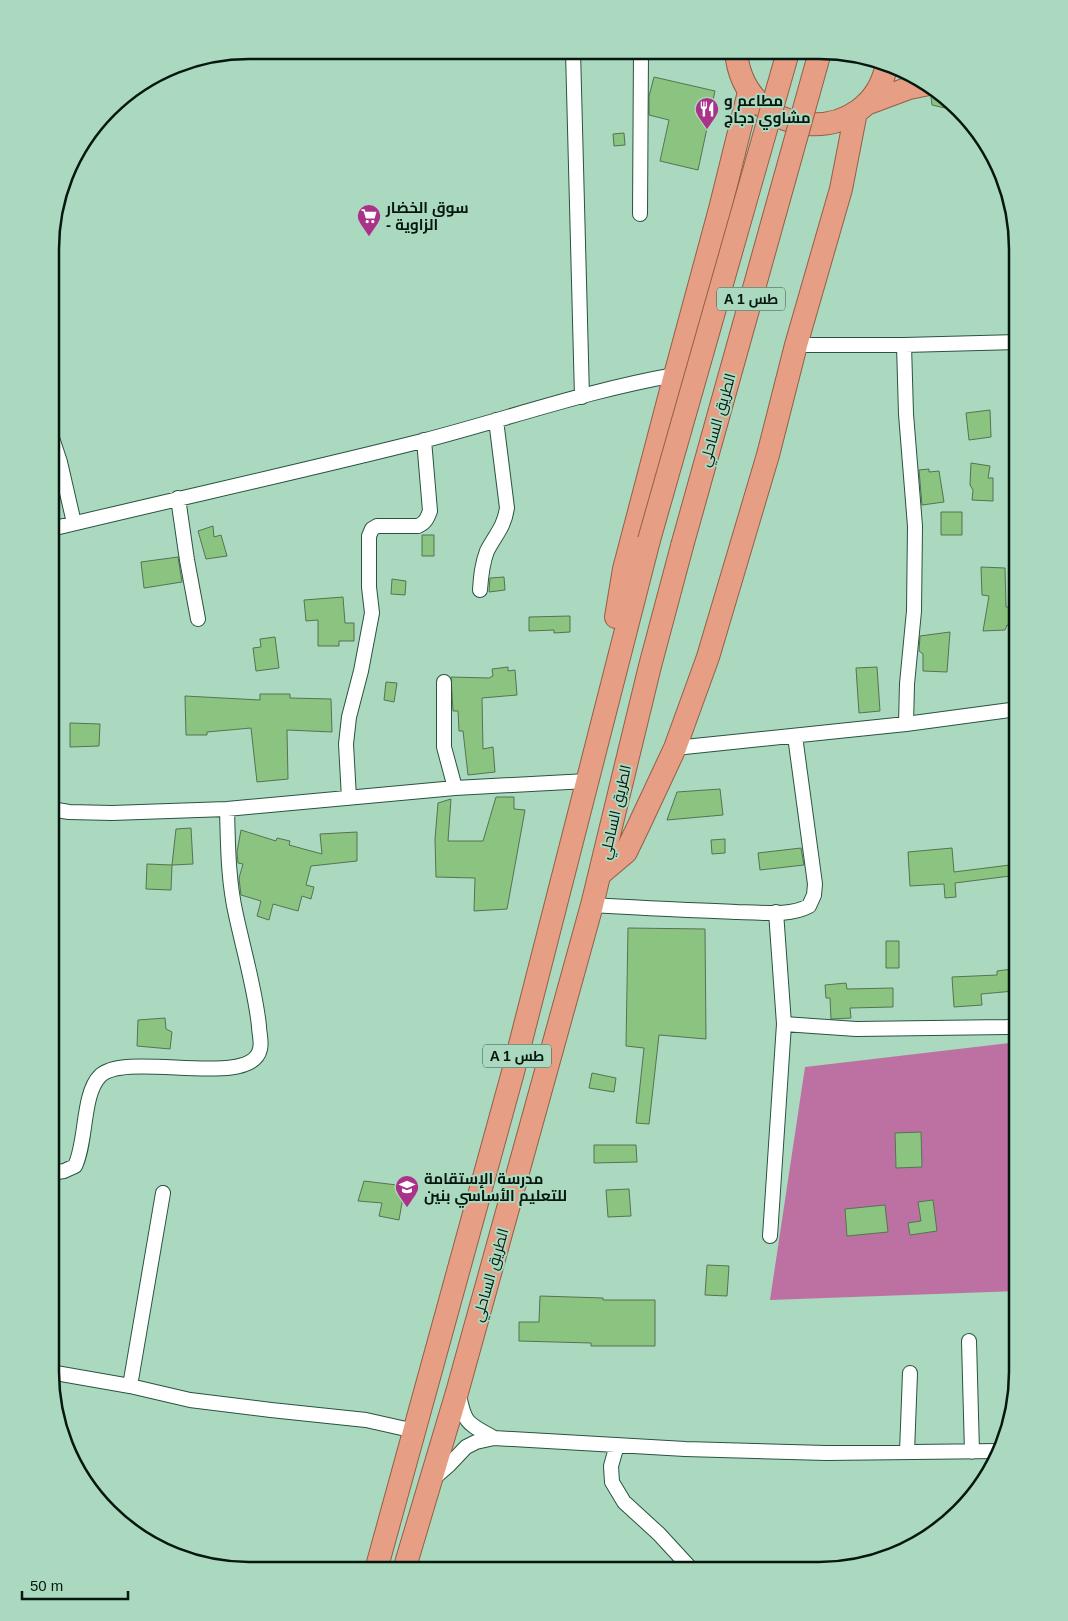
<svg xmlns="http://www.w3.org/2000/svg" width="1068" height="1621" viewBox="0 0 1068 1621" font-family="Arial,Cairo,sans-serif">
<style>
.forest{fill:#bc71a2}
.building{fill:#8ac480;stroke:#567352}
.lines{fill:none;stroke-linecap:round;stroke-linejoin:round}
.minor-casing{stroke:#29543f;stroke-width:16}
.trunk-casing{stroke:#935f47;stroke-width:24}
.minor{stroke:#fff;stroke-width:14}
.trunk{stroke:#e69e84;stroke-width:22}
.trunk-bridge-casing{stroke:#935f47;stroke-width:24;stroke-linecap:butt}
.trunk-bridge{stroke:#e69e84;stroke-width:22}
.labels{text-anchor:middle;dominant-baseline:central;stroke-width:4;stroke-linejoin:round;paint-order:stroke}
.shield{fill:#aad9bf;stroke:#375144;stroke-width:1}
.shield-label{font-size:14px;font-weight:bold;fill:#06170f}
.poi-label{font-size:15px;font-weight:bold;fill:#06170f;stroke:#aad9bf;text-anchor:start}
.street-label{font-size:15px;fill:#06170f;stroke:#aad9bf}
.rim{fill:none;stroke:#06170f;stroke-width:2.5}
</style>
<rect width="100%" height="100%" fill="#aad9bf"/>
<path class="forest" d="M1018,1042V1291L770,1300L805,1067Z"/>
<path class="building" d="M654,77L715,91L698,170L660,161L669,120L649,115V96Z
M940,91L947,98L945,108L932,105L931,97Z
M624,133L625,145L614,146L613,134Z
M990,410L991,437L969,440L966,413Z
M971,463L990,466L988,478H993V501L972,500L973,490L970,485Z
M929,469V472L939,471L944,502L922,505L919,470Z
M941,512H962V535H941Z
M213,526L214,537L221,535L227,556L206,559L198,531Z
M422,535H434V556H422Z
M178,557L182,582L144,588L141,562Z
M981,567L1005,568L1006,607H1012V627L1007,625L1005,630L983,631L989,596L982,595Z
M504,577L505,590L489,592L490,578Z
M392,579L406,581L405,595L391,594Z
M343,597L345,623H354V641H339V646H318V620L306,621L304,600Z
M570,616V632L554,633V630L529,631V617Z
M950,632L947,672L923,671V654L919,651L920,636Z
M275,637L279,668L256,671L253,648L261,647L260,639Z
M508,667V671L515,670L517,695L482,698L483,749L493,747L495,772L468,775L463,731H459L458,711H453L451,677L489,678L493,676L492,669Z
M877,667L880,711L859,713L856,668Z
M386,682L397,683L394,702L384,700Z
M260,694H290V698L331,699L332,732L287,730L288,779L257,782L251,728L207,732V735H186L185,696L260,700Z
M70,723L100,724L99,746L70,747Z
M720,789L723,815L667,820L677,792Z
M496,797H514V809L525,810L507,909L474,911L475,878L436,877L435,839L438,803L451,799L448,841H483Z
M191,828L193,864L172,865L176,829Z
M241,830L276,841L277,838L290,841L289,845L322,854L320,834L357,832V861L311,866L306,885L314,887L311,899L302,896L298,911L273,904L269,920L257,916L261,901L241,895L239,878L243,864L238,863L237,852Z
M725,839V853L712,854L711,840Z
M801,848L804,865L760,870L758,853Z
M952,848L954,872L1018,864V875L955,883L956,897L945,898L944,884L910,886L908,852Z
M147,864L172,865L171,890L146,889Z
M628,928L705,929L706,1039L659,1035L649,1124L636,1123L644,1048L626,1046Z
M886,941H899V968H886Z
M1012,969L1014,991L981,994L982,1005L954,1007L952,977L997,975V971Z
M846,983L847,989L893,988V1007L850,1008L851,1018L831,1019L830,998H826L825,985Z
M165,1018L166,1029L172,1032L170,1049L137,1046L138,1020Z
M592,1073L616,1078L614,1092L589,1088Z
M921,1132L922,1167L896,1168L895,1133Z
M594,1145H636L637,1162L594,1163Z
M364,1181L405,1186L399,1220L379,1216L382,1203L358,1201Z
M629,1189L631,1216L608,1217L606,1190Z
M933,1200L937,1231L910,1235L908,1223L921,1221L918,1202Z
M885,1205L888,1232L847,1236L845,1209Z
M707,1265L729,1266L727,1296L705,1295Z
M540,1296L603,1298V1300H655V1346H591V1343L519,1341V1322H539Z"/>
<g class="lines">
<g class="minor-casing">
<path id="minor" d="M573,51L582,397
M640,214L641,51
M796,345H904L1018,342
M904,345L906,414L915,526L914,611L907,684L906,724
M51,435L60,462L74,523
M178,498L187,560L198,619
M51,529C175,499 299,472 422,441C507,419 589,390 675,375
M480,590C481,576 482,564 487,551C495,535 504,528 507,508L496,420
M444,682V747L455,788
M675,748L906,724L1018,709
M349,798L346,744L349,717L361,671L372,613L369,587V536L372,529L377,526H418C425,523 427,519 430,511L424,440
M51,809L69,812L112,813L227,809L455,788L587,781
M592,905C640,908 689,910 737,912C761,912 788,917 809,906L814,895L815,884L795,736
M784,1024L856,1029L1007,1027L1018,1026
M50,1173L64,1171L75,1166C87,1141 82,1094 100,1076C126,1050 252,1090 260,1049C262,1042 259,1033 259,1026C255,989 244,952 236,915C228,880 228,845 227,809
M770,1236L784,1024L776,912
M969,1341L972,1452
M50,1372L130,1386L190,1400L271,1410L366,1420L415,1431
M130,1386L163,1193
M459,1395C465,1425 468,1423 494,1438
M617,1445L611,1466L612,1482L624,1502L659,1534L693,1571
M907,1452L910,1373
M433,1479L449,1465L466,1447L476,1442L494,1438L685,1449L826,1453L999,1451"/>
</g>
<g class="trunk-casing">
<path id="trunk" d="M736,51C743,143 872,150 887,63
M866,104L909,88L929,84
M616,617L624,569L675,375L720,209L749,92
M600,874L626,852L639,825L675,748L708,657L768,455L796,345L841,189L856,112
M376,1570L513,1072L649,540
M404,1570L458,1389L592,905L650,666L682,546"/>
</g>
<use href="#minor" class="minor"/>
<use href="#trunk" class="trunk"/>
<g class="trunk-bridge-casing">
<path id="trunk-bridge" d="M649,540L788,52
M682,546L820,52"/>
</g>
<use href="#trunk-bridge" class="trunk-bridge"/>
</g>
<defs>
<g id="restaurant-pin" transform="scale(1.25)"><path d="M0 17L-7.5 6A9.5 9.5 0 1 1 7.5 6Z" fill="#aa3288" stroke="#aad9bf"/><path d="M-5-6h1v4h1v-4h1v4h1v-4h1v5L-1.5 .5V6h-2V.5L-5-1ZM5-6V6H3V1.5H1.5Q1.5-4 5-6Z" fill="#fff"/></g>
<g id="supermarket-pin" transform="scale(1.25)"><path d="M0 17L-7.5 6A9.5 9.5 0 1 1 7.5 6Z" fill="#aa3288" stroke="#aad9bf"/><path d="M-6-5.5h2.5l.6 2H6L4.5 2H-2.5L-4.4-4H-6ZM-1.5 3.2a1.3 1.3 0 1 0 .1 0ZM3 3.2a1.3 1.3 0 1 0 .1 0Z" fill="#fff"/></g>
<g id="school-pin" transform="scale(1.25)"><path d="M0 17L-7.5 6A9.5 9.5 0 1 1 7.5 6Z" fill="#aa3288" stroke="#aad9bf"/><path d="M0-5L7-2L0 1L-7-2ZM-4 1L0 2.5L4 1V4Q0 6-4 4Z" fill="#fff"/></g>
</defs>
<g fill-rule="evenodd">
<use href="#restaurant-pin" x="707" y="109"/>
<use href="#supermarket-pin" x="369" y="216"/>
<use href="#school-pin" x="407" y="1187"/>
</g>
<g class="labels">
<g class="shield">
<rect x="717" y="287.5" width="68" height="23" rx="4"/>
<rect x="483" y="1044.5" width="68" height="23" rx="4"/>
</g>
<g class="shield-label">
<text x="751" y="299">A 1 طس</text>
<text x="517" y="1056">A 1 طس</text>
</g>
<g class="poi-label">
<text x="724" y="100">مطاعم و<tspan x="724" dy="17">مشاوي دجاج</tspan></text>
<text x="386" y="207">سوق الخضار<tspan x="386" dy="17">- الزاوية</tspan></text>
<text x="424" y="1178">مدرسة اﻹستقامة<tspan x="424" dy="17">للتعليم اﻷساسي بنين</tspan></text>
</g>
<g class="street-label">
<text transform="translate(717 420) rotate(-74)">الطريق الساحلي</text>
<text transform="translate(615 812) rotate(-77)">الطريق الساحلي</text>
<text transform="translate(490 1275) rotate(-74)">الطريق الساحلي</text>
</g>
</g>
<path d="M0 0H1068V1621H0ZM249 59H819A190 190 0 0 1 1009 249V1372A190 190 0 0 1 819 1562H249A190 190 0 0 1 59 1372V249A190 190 0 0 1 249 59Z" fill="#aad9bf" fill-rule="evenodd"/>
<path class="rim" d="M249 59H819A190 190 0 0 1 1009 249V1372A190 190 0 0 1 819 1562H249A190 190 0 0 1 59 1372V249A190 190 0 0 1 249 59Z"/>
<path d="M22 1591v8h106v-8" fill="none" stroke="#06170f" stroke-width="2.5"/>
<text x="30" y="1591" font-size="15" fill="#06170f" stroke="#aad9bf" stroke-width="4" paint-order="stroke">50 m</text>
</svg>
